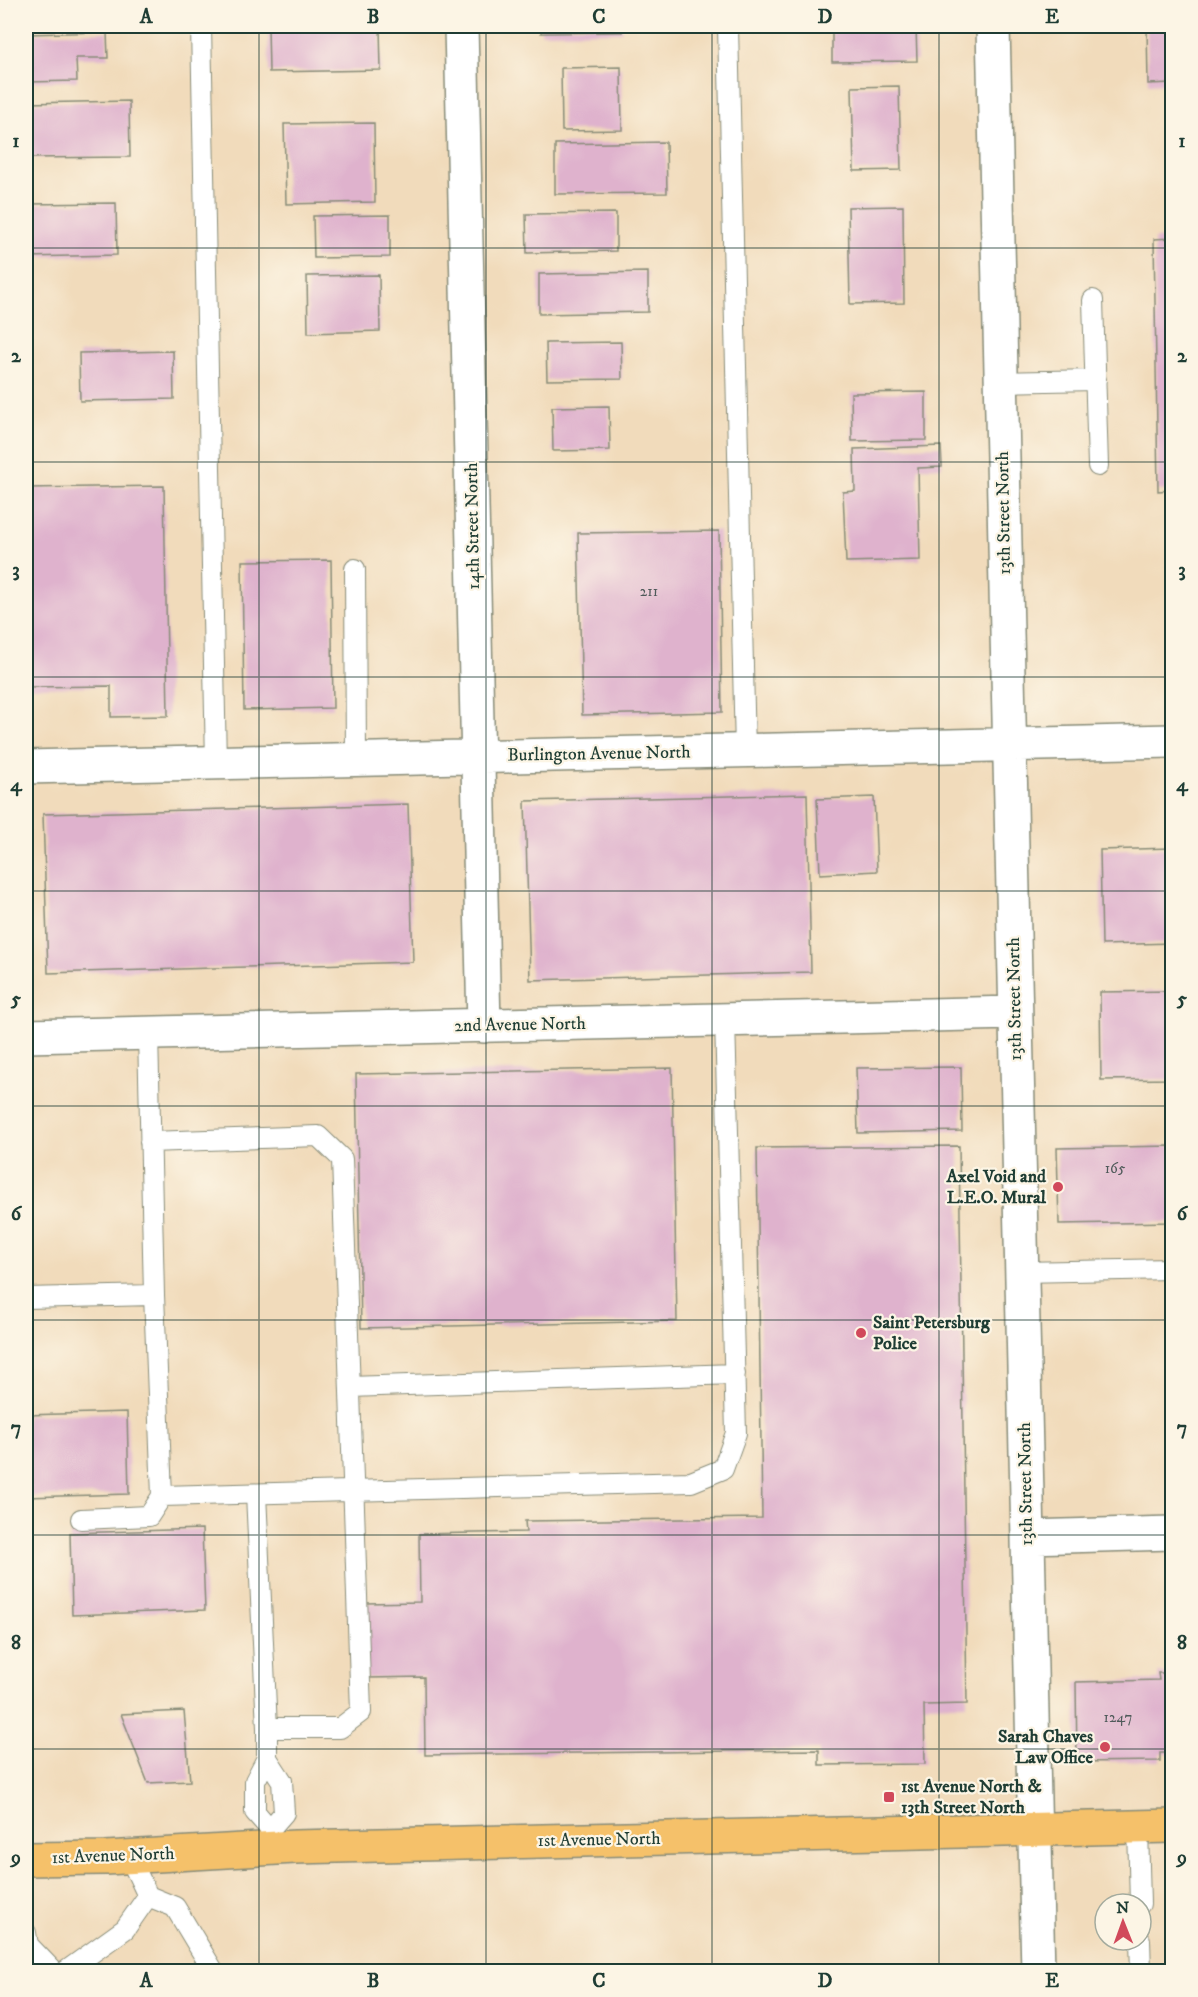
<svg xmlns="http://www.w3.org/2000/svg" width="1198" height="1997" viewBox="0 0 1198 1997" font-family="'IM FELL DW Pica',serif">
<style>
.building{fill:#dfb2cd}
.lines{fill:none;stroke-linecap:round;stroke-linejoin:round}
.service-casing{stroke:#888c78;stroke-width:22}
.minor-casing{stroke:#888c78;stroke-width:36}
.primary-casing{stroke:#888c78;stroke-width:36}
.service{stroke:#fff;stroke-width:20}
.minor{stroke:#fff;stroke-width:33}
.primary{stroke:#f5c16b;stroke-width:33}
.grid{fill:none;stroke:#1f3d34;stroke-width:1.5;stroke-opacity:0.55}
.poi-dot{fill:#d1495b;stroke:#fcf5e5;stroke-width:2}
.labels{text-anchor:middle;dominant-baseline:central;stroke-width:4.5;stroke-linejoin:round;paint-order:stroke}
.number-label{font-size:15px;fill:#4f5a5a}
.street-label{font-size:18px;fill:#1f3d34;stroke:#fcf5e5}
.poi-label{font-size:18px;font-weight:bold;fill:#1f3d34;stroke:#fcf5e5;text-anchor:end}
.neatline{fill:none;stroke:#1f3d34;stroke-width:2}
.grid-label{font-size:20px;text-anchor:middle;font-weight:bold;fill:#1f3d34}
</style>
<rect width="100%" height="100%" fill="#fcf5e5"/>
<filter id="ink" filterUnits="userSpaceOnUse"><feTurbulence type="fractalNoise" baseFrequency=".0167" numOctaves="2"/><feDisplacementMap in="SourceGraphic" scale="12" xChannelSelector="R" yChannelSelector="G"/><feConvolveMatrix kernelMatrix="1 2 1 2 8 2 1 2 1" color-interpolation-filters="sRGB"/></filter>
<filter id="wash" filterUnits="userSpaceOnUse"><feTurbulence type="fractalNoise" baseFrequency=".008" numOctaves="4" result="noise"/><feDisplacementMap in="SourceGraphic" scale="24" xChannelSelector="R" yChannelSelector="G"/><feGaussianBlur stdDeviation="1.35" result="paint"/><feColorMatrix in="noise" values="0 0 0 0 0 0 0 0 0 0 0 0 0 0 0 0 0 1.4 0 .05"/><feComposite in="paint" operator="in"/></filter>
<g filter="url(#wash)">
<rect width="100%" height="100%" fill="#f1dbbb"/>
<g id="blocks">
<path class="building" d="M268,26H380L381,70L269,72Z
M541,26H622V32L541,33Z
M832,26H916L917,61L832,62Z
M1147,26H1172V83L1148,84Z
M107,32L108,58H76L77,81L26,82V34Z
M621,67L622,130L562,131L561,68Z
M899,86L901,170L854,171L852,87Z
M129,101L130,157L26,158V103Z
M374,123L375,202L286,204L284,124Z
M666,142L667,193L555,194V144Z
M116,203L117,255L26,257V204Z
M903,206L904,303L850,304L848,207Z
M616,213V251L527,253L526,214Z
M390,215V257L314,258L313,216Z
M1172,238V490L1158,491L1154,239Z
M648,272V312L539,314V274Z
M379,275L380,331L308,333L307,276Z
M621,342L622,379L547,380L546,343Z
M173,351L174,399L80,401L79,353Z
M926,392V440L852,441L851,393Z
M609,406L610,450L553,451L552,407Z
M941,446L942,467L918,468L920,560L846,562L843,492L855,491L854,449Z
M164,486L168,716L111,717V686L26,687V488Z
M719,531L722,712L582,715L578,533Z
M331,560L333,708L244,710L242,561Z
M807,794L811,972L530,980L525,801Z
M874,797L877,871L820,874L817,799Z
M408,804L413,962L48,973L43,814Z
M1172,848V943L1102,945L1100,850Z
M1172,991V1079L1101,1080L1100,992Z
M961,1067L962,1131L858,1133L856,1068Z
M672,1068L677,1321L361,1328L356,1074Z
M959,1146L967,1704L924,1705L925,1764L819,1765V1750L425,1755L424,1677L367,1678L366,1603L420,1602L419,1534L526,1532L525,1521L762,1518L757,1148Z
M1172,1146V1222L1059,1224L1057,1148Z
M127,1412L129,1494L26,1497V1415Z
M202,1529L205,1610L72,1615L70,1533Z
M1158,1673H1172V1753H1160V1761L1077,1762L1076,1682L1159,1680Z
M184,1711L190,1781L148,1783L121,1714Z"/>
</g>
</g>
<g filter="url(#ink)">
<use href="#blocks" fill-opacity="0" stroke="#888c78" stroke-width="1.5"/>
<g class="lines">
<g class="service-casing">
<path id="service" d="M201,26L216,763
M728,26L745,751
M1093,300L1098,466
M1001,382L1096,380
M355,569L356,760
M150,1142L318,1136L342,1159L361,1712L340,1728H267L256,1494
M1021,1272L1172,1269
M26,1298L154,1295L148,1033
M350,1387L735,1374
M162,1496L691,1482L723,1469L736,1433L725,1020
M81,1519L149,1516L162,1496L154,1295
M267,1758L282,1781L284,1813L270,1829L255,1812V1781L267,1758V1728
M1138,1827L1140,1904
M129,1856L148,1896L175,1907L214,1972
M26,1933L28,1945L54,1972
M1140,1940L1141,1972
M65,1972L125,1929L148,1896"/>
</g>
<g class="minor-casing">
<path id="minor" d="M461,26L484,1026
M993,26L1038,1972
M26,767L1172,741
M26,1036L1015,1013
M1028,1537L1172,1533"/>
</g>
<g class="primary-casing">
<path id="primary" d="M26,1859L106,1858L295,1847L1172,1826"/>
</g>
<use href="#service" class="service"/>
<use href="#minor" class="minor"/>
<use href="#primary" class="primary"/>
</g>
</g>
<path class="grid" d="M259,26V1972M486,26V1972M712,26V1972M939,26V1972M26,248H1172M26,462H1172M26,677H1172M26,891H1172M26,1106H1172M26,1320H1172M26,1535H1172M26,1749H1172"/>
<g class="poi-dot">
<circle cx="1058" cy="1187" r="6"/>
<circle cx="861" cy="1333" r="6"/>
<circle cx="1105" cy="1747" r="6"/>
<rect x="883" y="1791" width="12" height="12" rx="3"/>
</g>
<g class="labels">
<g class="number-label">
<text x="649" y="591">211</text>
<text x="1115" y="1168">165</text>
<text x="1118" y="1717">1247</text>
</g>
<g class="street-label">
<text transform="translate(1004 513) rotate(-91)">13th Street North</text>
<text transform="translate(473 526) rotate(-91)">14th Street North</text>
<text transform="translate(599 754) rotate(-1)">Burlington Avenue North</text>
<text transform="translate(1015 999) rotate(-91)">13th Street North</text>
<text transform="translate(520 1025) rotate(-1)">2nd Avenue North</text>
<text transform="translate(1026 1484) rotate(-91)">13th Street North</text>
<text transform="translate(599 1840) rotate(-1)">1st Avenue North</text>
<text transform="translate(113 1856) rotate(-2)">1st Avenue North</text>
</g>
<g class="poi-label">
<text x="1046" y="1177">Axel Void and<tspan x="1046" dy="21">L.E.O. Mural</tspan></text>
<text x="873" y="1323" text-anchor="start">Saint Petersburg<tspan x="873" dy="21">Police</tspan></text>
<text x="1093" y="1737">Sarah Chaves<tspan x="1093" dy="21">Law Office</tspan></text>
<text x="901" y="1787" text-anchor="start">1st Avenue North &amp;<tspan x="901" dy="21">13th Street North</tspan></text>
</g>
</g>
<rect width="1198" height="1997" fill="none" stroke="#fcf5e5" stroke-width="66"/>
<g transform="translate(1123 1922) rotate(359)"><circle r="28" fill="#fcf5e5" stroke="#a4ab9e" stroke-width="1.5"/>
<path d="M0-4.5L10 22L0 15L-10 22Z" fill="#d1495b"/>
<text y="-9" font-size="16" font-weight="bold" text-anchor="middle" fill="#1f3d34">N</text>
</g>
<rect x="33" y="33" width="1132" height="1931" class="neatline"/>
<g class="grid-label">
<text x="146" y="23">A</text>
<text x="373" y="23">B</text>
<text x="599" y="23">C</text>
<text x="825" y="23">D</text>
<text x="1052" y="23">E</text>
<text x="16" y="147">1</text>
<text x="1182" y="147">1</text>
<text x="16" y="362">2</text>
<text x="1182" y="362">2</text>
<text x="16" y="576">3</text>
<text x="1182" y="576">3</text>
<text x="16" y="791">4</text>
<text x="1182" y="791">4</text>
<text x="16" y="1005">5</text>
<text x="1182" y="1005">5</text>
<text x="16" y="1220">6</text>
<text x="1182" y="1220">6</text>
<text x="16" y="1434">7</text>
<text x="1182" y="1434">7</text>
<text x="16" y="1649">8</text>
<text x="1182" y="1649">8</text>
<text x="16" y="1864">9</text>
<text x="1182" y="1864">9</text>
<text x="146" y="1987">A</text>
<text x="373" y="1987">B</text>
<text x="599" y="1987">C</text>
<text x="825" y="1987">D</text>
<text x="1052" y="1987">E</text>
</g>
</svg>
